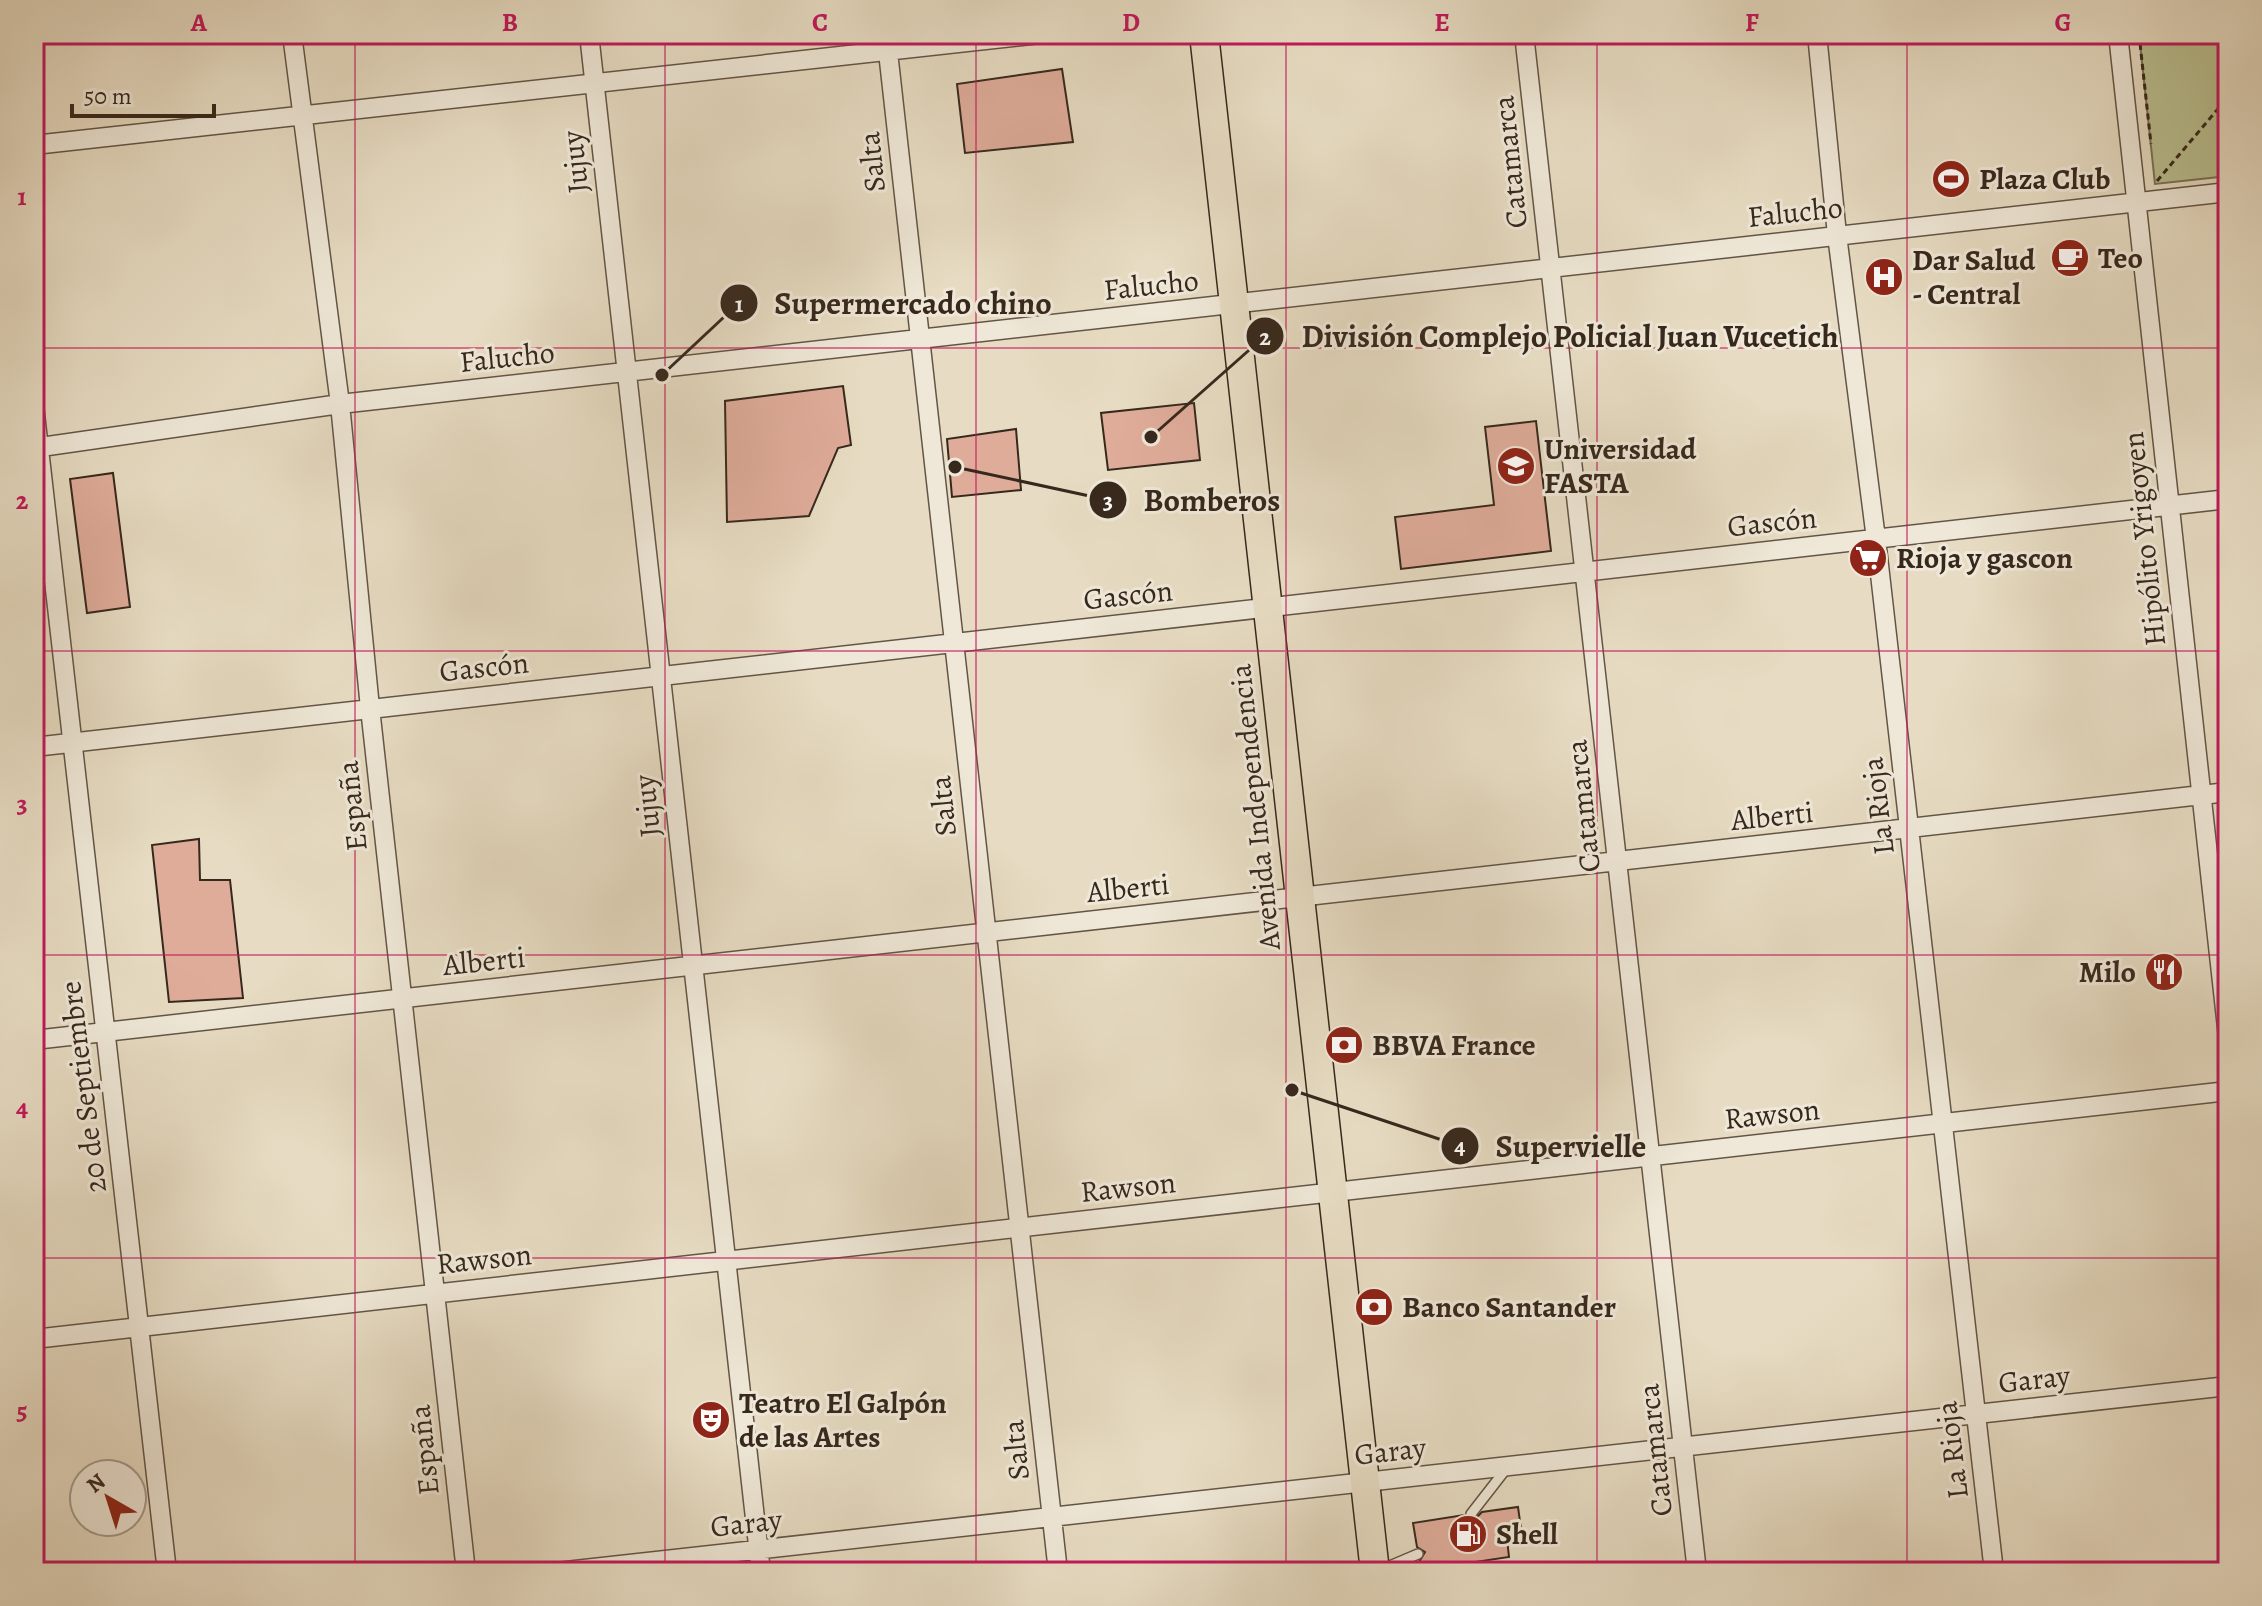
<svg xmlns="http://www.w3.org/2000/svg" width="2262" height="1606" viewBox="0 0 2262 1606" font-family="Alegreya,serif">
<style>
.green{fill:#babf90;stroke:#787456;stroke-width:2}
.building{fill:#dfac9a;stroke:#37281d;stroke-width:2}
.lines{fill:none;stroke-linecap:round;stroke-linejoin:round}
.lane-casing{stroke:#635546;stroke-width:12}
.street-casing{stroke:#635546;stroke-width:21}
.primary-casing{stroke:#37281d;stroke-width:31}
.path{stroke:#37281d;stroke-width:3;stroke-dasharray:6 4;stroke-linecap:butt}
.lane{stroke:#efe8d8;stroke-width:9}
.street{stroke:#efe8d8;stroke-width:18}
.primary{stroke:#e7dcc3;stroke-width:28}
.grid{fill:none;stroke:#c2185b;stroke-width:2;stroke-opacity:0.55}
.labels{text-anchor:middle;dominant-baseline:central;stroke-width:6;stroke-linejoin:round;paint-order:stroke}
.street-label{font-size:30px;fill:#37281d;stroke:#efe8d8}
.poi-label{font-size:30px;font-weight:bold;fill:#37281d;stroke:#efe8d8;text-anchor:start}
.leader{fill:none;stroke:#37281d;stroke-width:3}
.callout-dot{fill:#37281d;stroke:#efe8d8;stroke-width:3}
.mark-label{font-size:24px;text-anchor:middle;font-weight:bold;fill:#fff}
.callout-label{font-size:32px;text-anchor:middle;font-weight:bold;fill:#37281d;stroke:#efe8d8;stroke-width:6;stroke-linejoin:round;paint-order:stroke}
.neatline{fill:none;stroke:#c2185b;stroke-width:3}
.grid-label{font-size:26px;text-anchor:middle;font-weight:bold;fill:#c2185b}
</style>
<rect width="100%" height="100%" fill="#e7dcc3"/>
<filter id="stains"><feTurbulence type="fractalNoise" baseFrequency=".0025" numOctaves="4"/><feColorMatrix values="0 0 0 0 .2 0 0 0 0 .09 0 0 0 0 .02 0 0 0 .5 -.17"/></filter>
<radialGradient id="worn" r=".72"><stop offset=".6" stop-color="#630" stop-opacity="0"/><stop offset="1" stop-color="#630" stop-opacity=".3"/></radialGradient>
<path class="green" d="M2139,34H2228V176L2155,184Z"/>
<path class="building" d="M1062,69L1073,142L965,153L957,84Z
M843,386L851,445L838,448L809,516L727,522L725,401Z
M1194,403L1200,460L1108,470L1101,413Z
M1536,421L1551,551L1401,569L1395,517L1494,505L1485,427Z
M1016,429L1021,490L952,497L947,439Z
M113,473L130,607L87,613L70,479Z
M199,839L200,880H230L243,998L169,1002L152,845Z
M1518,1507L1522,1536L1507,1539L1509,1557L1448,1566L1449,1572H1420L1419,1562L1425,1552L1417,1547L1413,1523L1464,1515L1473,1521L1482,1512Z"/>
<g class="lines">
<g class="lane-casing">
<path id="lane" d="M1471,1514L1506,1469
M1378,1571L1418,1554"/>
</g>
<g class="street-casing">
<path id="street" d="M292,34L340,404L370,708L466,1572
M589,34L761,1572
M886,34L1058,1572
M1524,34L1697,1572
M1817,34L1837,235L1876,539L1994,1572
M2118,34L2228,1037
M34,145L1040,34
M34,405L167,1572
M34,448L340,404L2228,192
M34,747L2228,499
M34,1040L2228,792
M34,1339L2228,1091
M557,1572L2228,1386"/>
</g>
<g class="primary-casing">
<path id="primary" d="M1204,34L1375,1572"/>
</g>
<path class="path" d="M2139,34L2151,144
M2157,181L2228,97"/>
<use href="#lane" class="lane"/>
<use href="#street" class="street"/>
<use href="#primary" class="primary"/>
</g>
<path class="grid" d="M355,34V1572M665,34V1572M976,34V1572M1286,34V1572M1597,34V1572M1907,34V1572M34,348H2228M34,651H2228M34,955H2228M34,1258H2228"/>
<defs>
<g id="stadium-disc" transform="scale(2)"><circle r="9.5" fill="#8f2418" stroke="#efe8d8"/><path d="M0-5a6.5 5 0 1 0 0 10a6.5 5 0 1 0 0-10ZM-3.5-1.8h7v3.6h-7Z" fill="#fff"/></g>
<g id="cafe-disc" transform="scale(2)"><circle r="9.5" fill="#8f2418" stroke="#efe8d8"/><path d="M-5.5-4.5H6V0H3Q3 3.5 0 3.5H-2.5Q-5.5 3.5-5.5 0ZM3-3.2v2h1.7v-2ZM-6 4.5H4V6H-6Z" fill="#fff"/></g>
<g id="hospital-disc" transform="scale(2)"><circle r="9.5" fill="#8f2418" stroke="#efe8d8"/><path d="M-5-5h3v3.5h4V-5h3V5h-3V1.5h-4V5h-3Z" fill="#fff"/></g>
<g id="university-disc" transform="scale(2)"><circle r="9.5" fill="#8f2418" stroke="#efe8d8"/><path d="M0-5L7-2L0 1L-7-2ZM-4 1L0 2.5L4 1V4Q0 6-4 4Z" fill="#fff"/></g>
<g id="supermarket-disc" transform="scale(2)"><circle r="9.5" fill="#8f2418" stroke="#efe8d8"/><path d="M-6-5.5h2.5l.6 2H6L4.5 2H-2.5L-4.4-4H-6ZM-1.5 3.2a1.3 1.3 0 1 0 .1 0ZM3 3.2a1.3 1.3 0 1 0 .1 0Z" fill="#fff"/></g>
<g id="restaurant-disc" transform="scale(2)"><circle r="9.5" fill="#8f2418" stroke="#efe8d8"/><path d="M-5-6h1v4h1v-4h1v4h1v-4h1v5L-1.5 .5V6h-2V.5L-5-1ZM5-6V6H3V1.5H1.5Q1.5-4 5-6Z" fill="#fff"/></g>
<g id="bank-disc" transform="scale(2)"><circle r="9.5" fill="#8f2418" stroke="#efe8d8"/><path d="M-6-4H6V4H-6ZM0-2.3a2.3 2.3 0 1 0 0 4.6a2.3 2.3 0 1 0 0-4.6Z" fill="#fff"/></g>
<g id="theatre-disc" transform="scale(2)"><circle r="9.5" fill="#8f2418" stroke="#efe8d8"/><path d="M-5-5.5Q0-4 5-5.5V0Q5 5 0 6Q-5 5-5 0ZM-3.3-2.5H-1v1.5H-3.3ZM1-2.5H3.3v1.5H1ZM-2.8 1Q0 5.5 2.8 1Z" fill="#fff"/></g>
<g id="fuel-disc" transform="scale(2)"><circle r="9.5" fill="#8f2418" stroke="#efe8d8"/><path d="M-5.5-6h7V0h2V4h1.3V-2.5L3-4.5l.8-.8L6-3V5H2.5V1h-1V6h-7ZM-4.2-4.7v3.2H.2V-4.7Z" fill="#fff"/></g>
</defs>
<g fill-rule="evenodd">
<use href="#stadium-disc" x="1951" y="179"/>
<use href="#cafe-disc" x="2070" y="258"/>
<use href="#hospital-disc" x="1884" y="277"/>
<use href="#university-disc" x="1516" y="466"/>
<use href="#supermarket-disc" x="1868" y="558"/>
<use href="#restaurant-disc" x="2164" y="972"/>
<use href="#bank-disc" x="1344" y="1045"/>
<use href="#bank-disc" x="1374" y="1307"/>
<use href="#theatre-disc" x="711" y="1420"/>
<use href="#fuel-disc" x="1468" y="1534"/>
</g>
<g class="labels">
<g class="street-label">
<text transform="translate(575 162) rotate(-96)">Jujuy</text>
<text transform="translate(872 162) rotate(-96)">Salta</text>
<text transform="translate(1510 162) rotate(-96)">Catamarca</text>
<text transform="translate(1795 212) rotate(-6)">Falucho</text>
<text transform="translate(1151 285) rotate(-6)">Falucho</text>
<text transform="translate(507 357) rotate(-6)">Falucho</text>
<text transform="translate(1772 522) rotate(-6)">Gascón</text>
<text transform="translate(2144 539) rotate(-96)">Hipólito Yrigoyen</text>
<text transform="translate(1128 595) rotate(-6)">Gascón</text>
<text transform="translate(484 667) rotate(-6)">Gascón</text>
<text transform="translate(352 806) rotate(-96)">España</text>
<text transform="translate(647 806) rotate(-96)">Jujuy</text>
<text transform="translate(943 806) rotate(-96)">Salta</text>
<text transform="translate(1583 806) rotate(-96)">Catamarca</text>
<text transform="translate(1878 806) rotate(-97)">La Rioja</text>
<text transform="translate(1255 807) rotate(-96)">Avenida Independencia</text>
<text transform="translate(1772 816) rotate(-6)">Alberti</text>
<text transform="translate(1128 888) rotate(-6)">Alberti</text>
<text transform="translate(484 961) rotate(-6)">Alberti</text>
<text transform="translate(83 1087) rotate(-97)">20 de Septiembre</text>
<text transform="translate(1772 1114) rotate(-6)">Rawson</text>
<text transform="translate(1128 1187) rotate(-6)">Rawson</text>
<text transform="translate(484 1259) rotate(-6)">Rawson</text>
<text transform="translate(2034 1379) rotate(-6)">Garay</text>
<text transform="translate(424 1450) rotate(-96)">España</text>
<text transform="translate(1016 1450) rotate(-96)">Salta</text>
<text transform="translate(1655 1450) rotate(-96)">Catamarca</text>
<text transform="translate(1952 1450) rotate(-97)">La Rioja</text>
<text transform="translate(1390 1451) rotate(-6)">Garay</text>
<text transform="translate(746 1523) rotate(-6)">Garay</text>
</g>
<g class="poi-label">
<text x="1979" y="179">Plaza Club</text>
<text x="2098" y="258">Teo</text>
<text x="1912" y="260">Dar Salud<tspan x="1912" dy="34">- Central</tspan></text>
<text x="1544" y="449">Universidad<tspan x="1544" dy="34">FASTA</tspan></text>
<text x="1896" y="558">Rioja y gascon</text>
<text x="2136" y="972" text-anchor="end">Milo</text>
<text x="1372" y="1045">BBVA France</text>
<text x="1402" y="1307">Banco Santander</text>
<text x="739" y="1403">Teatro El Galpón<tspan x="739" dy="34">de las Artes</tspan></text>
<text x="1496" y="1534">Shell</text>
</g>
</g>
<path class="leader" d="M662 375L739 303M1151 437L1265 336M955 467L1108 500M1292 1090L1460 1146"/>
<g class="callout-dot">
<circle cx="662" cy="375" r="8"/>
<circle cx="1151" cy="437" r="8"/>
<circle cx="955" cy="467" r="8"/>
<circle cx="1292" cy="1090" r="8"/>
<circle cx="739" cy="303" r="20"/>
<circle cx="1265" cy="336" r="20"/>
<circle cx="1108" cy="500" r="20"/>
<circle cx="1460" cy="1146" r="20"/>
</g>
<g class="mark-label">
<text x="739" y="312">1</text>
<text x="1265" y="345">2</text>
<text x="1108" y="509">3</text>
<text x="1460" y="1154">4</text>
</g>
<g class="callout-label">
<text x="913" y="314">Supermercado chino</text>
<text x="1570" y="347">División Complejo Policial Juan Vucetich</text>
<text x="1212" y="511">Bomberos</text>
<text x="1571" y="1157">Supervielle</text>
</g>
<rect width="2262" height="1606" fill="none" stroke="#e7dcc3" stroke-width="88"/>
<g transform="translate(108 1498) rotate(321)"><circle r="38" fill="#efe8d8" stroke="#a59b8d" stroke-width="2"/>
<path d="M0-6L14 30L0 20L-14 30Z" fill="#8f2418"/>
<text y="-12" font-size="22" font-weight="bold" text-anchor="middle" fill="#37281d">N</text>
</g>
<path d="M72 104v12h142v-12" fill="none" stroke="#37281d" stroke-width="4"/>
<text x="84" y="104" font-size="24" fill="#37281d" stroke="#efe8d8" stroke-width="6" paint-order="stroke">50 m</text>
<rect x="44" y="44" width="2174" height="1518" class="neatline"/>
<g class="grid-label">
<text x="199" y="31">A</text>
<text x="510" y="31">B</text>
<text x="820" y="31">C</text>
<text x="1131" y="31">D</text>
<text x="1442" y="31">E</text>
<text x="1752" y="31">F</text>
<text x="2063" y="31">G</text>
<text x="22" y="205">1</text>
<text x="22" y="509">2</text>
<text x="22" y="812">3</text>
<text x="22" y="1116">4</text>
<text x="22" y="1419">5</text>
</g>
<rect width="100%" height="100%" filter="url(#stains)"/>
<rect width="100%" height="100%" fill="url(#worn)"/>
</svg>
